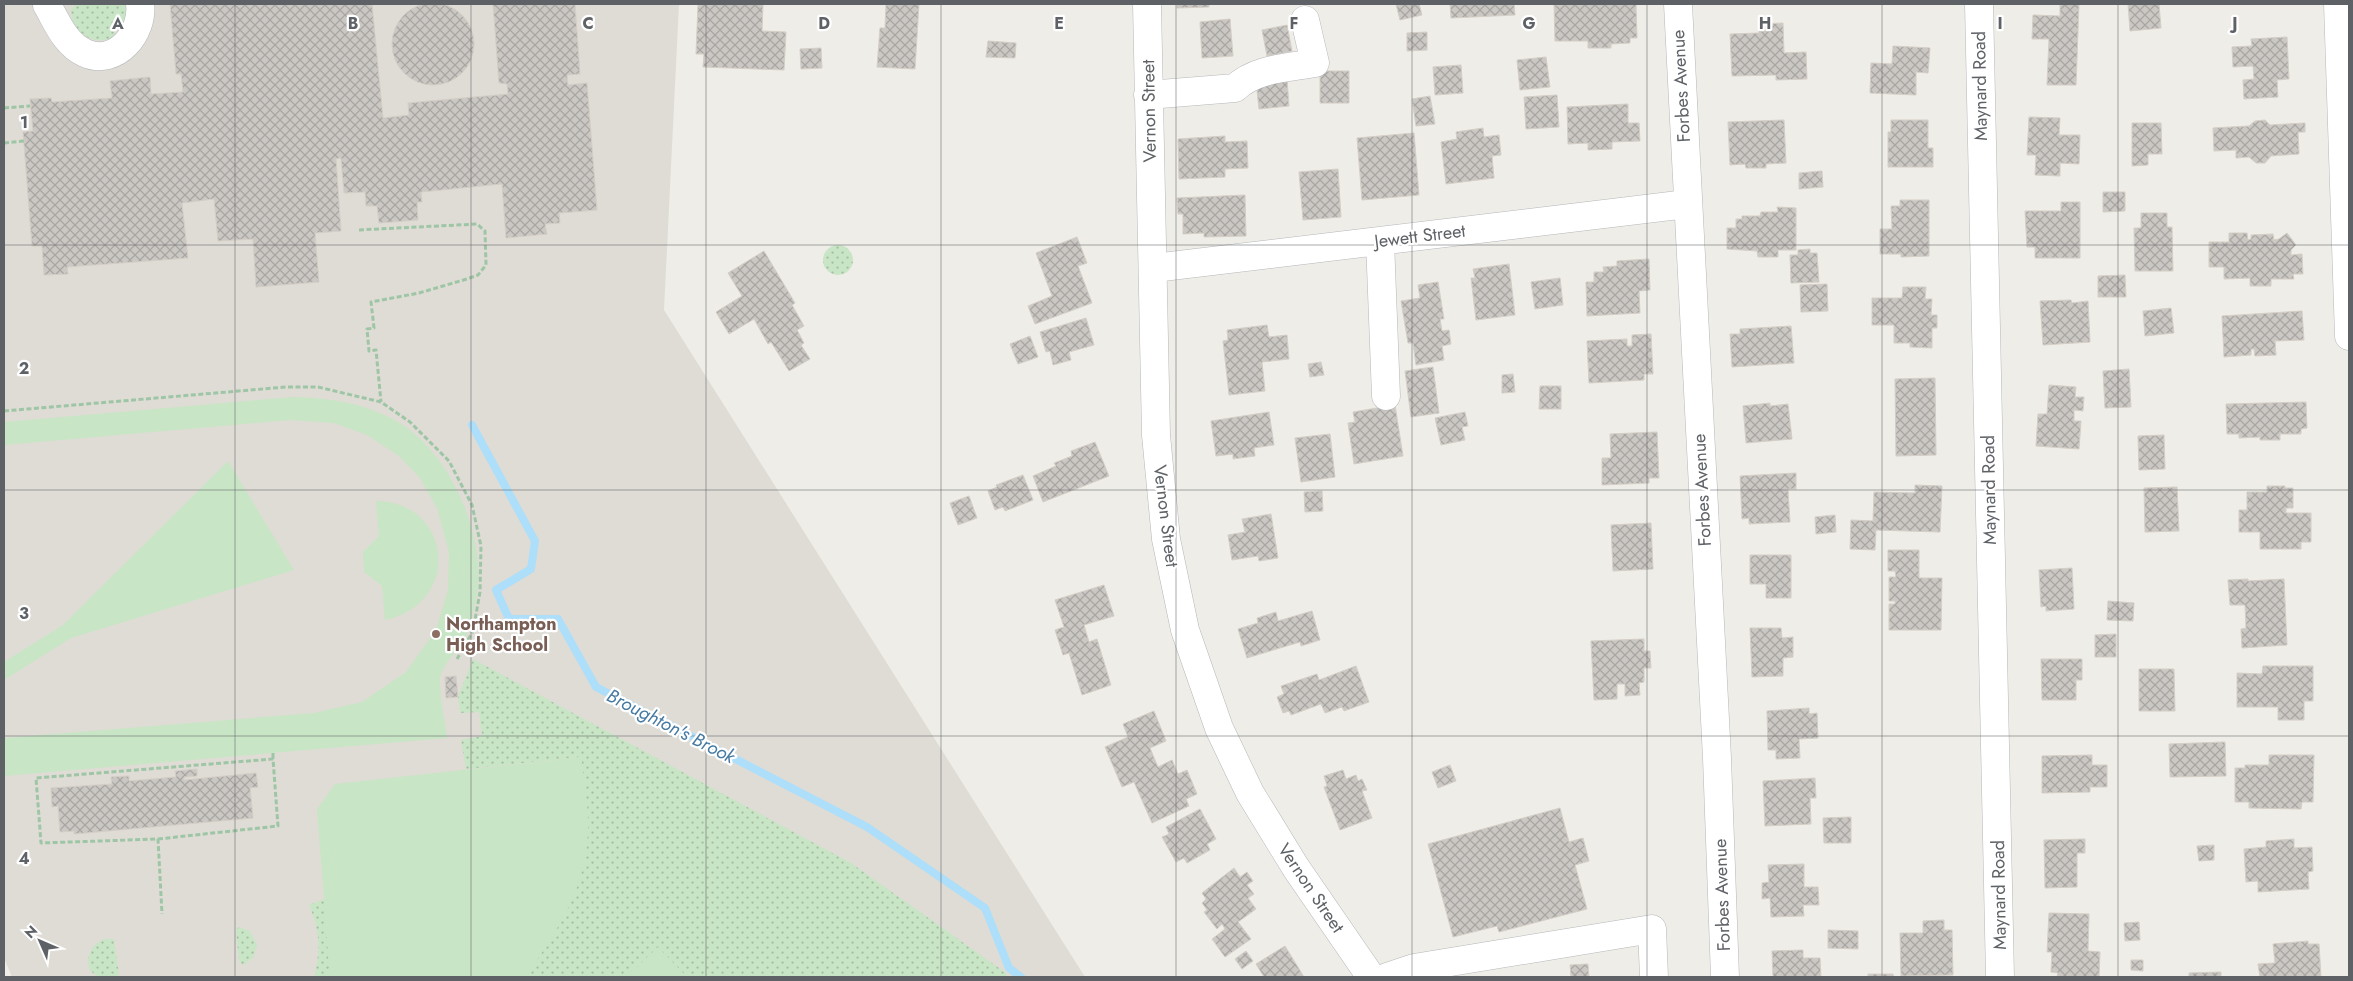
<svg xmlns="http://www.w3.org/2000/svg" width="2353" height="981" viewBox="0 0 2353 981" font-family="Jost,sans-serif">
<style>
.education{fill:#dfdcd5}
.grass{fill:url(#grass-dots)}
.pitch{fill:#c8e5c5}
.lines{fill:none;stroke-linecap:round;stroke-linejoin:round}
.stream{stroke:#addefa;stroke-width:8}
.building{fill:url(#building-cross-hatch);stroke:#d4cec5}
.minor-casing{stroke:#b4b7ba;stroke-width:29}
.path{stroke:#9ec6a6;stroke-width:3;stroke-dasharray:5 2.5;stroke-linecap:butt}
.minor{stroke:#fff;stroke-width:28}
.grid{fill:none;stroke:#5e6266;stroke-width:1;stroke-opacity:0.55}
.education-dot{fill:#8d6e63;stroke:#fff;stroke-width:2}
.labels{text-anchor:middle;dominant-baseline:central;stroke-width:4.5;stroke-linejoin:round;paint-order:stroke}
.street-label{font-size:18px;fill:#5e6266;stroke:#fff}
.education-label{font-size:18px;font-weight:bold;fill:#785e54;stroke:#fff;text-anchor:start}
.water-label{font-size:19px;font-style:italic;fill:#467aa3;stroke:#fff}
.grid-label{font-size:16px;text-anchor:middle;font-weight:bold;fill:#5e6266;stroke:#fff;stroke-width:4.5;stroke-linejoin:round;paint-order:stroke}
</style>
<defs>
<pattern id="grass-dots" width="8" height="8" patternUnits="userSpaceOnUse" patternTransform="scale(1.25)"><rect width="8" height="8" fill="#c8e5c5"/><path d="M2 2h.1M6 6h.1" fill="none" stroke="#a6bda4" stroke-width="1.8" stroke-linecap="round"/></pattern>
<pattern id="building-cross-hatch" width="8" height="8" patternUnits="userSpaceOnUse" patternTransform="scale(1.25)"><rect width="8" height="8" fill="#cbc8c4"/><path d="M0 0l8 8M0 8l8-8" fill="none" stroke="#a8a6a3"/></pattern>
</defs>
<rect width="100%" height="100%" fill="#efede7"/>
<path class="education" d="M4,4H679L664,310L1085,977H12L4,958Z"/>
<path class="grass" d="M76,4H127L128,12L122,29L117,24L112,25V29L116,36C95,48 72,34 71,10Z
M823 260a15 15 0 1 1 30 0a15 15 0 1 1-30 0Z
M473,659L851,863L1006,973L1007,977H523L528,973L588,822L581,757L466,769L461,740L482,736L479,712L460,713L458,697Z
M324,899L330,977H314C321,951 320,930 309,905Z
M239,927L250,931L257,945L253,958L243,965L239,961L236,930Z
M105,939H114L119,975L117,977C111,977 102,979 97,976C80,967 90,943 105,939Z"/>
<path class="pitch" d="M293,397C330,398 365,403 398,422C452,454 488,539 476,600C473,611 471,626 466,636C460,647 441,667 440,678C439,697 445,719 447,738L4,776V738L314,713L362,702L406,672L436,630L448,590L449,552L437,508L420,478L399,456L367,435L334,423L290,420L4,445V422Z
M228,461L294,570L71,638L4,680V662L63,625Z
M376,501C453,502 462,604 385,620L382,586L364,572L363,552L379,536Z
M581,757C583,778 588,800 588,822C589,883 561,925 528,973L523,977H330L317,809L335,784Z
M658,947L687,977H626Z"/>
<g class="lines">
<path class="stream" d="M472,425L535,541L531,569L496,590L509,619H558L596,687L867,827L985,908L1009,968L1021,977"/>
</g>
<path class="building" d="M392 44a41 41 0 1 1 82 0a41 41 0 1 1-82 0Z
M170,4H372L383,118L409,115L408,103L508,94L507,84L499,83L493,4H575L580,74L567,75L568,85L587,83L597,210L559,213L560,223L545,224L547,234L506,238L502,184L421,192L422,202H417L418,220L379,223L377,206H366L365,192L344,193L341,158L336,159L341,231L315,233L319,282L256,287L253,239L218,241L214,199L182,203L188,258L67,267L68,274L44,275L42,246H32L23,132L33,131L30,99L51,98L52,102L112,98L110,81L150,77L151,94L183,92L181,74H176Z
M698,4H763L762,31L786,32L784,70L703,67L704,54H696Z
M886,4H931H919L915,69L877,67L880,28H885Z
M1177,4H1209V7L1177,8Z
M1396,4H1419L1422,15L1400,20Z
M1450,4H1514L1515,15L1451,18Z
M1586,4H1636L1637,38H1630V43L1611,44V48H1588V41H1555L1554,5Z
M2060,4H2079L2076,85H2047L2049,39H2032L2033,15L2060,16Z
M2128,4H2159L2161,28L2130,31Z
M1230,19L1233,56L1202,58L1200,22Z
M1783,23L1784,53L1806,52L1807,79L1776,80V75L1732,76L1730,34L1759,33V24Z
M1287,25L1292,51L1267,56L1262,30Z
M1427,32V50L1407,51V33Z
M2287,37L2289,79L2277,80L2278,97L2244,99L2243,80L2254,79L2253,66L2233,67L2232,47L2252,46L2251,39Z
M988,41L1016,43L1015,58L986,57Z
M1893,46L1930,48L1928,73L1916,72V95L1870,93L1871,63L1892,64Z
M821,48L822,68L801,69L800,49Z
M1546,57L1550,87L1520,90L1517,60Z
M1461,65L1463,93L1435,95L1433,67Z
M1320,71H1349V103H1320Z
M1287,79L1289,106L1259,109L1256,81Z
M1557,95L1559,127L1526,129L1524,97Z
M1430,96L1435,124L1416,126L1412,99Z
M1628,104V123H1639L1640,141L1612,142V149L1588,150V143L1568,144L1567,107Z
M2029,117L2060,118L2059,135H2080L2079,164L2060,163V176L2035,175L2036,155H2027Z
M1784,120L1786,163L1766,164V168H1746L1745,164L1730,165L1728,122Z
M1891,120H1928V148H1933V167H1888V132H1891Z
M2265,120L2270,125L2305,123V132H2298L2299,154L2271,156L2265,163H2256L2249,157L2236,158V150L2214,151L2213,128L2249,126L2255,121Z
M2132,123H2161L2162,154H2148V165L2132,166Z
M1483,128L1484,137L1499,135L1501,155L1492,156L1494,178L1446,184L1441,142L1457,139L1456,132Z
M1414,133L1419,195L1362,200L1357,138Z
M1225,136V142L1247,141L1248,168L1225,169V177L1179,179L1178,139Z
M1338,169L1341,217L1303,220L1299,172Z
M1822,171L1823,187L1799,189V173Z
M2103,192H2125V211L2103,212Z
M1245,195L1246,236L1204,237V233L1183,234V214H1178L1177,198Z
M1900,200H1929V256L1901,257V254H1880V229H1892L1891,206H1900Z
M2061,202H2080V258H2035V247H2027L2025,211H2061Z
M1777,207L1796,208V250H1778V257H1758L1757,251L1727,249V228H1736V219H1742V216H1760L1761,212H1778Z
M2141,213H2167V227H2172L2173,271H2135L2134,228H2141Z
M2229,233H2247L2248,240L2251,239V235L2273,234L2274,240L2279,239L2287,233L2296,245L2291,250V255L2302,254L2303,274H2293L2294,279H2271V286H2250V278L2224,279V267H2209V242H2229Z
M1077,237L1087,263L1078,266L1092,303L1035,324L1028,306L1052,296L1036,253Z
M1810,249V253H1817L1819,282L1791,283L1790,255H1798V250Z
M764,251L795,303L792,305L804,326L797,330L804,343L801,345L810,359L789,371L771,342L768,344L754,319L729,334L716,312L742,296L728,273Z
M1649,259L1650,290L1639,291L1640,313L1587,316L1586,282H1594V272H1604L1603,267L1617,266V261Z
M1509,264L1515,315L1476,320L1471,278H1475L1473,269Z
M2125,275L2126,297H2098V276Z
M1560,278L1563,305L1535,309L1531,282Z
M1438,282L1444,319H1440L1442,331L1449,330L1451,344L1442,346L1444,360L1416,365L1413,343H1408L1401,301L1420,298L1418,285Z
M1827,284L1828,311L1801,312L1800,285Z
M1903,287H1926L1925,299H1932L1931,315H1937V328H1932V348L1910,347V343H1894V325H1872V298H1902Z
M2071,300L2072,303L2088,301L2090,342L2043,345L2040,301Z
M2171,308L2174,333L2145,336L2143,311Z
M2302,311L2304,340L2275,341L2276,355L2255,356L2254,349H2251V355L2224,357L2222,316Z
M1086,318L1094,345L1069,352L1071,360L1053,365L1050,351L1046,352L1040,332Z
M1267,325L1269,337L1287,335L1289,359L1262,362L1265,391L1229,395L1223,341L1228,340L1227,330Z
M1791,326L1794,363L1732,367L1730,334H1740V329Z
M1651,334L1653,374H1644V380L1589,383L1587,341L1627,339V346H1632V335Z
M1030,336L1038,357L1018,364L1010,344Z
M1321,362L1324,375L1310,377L1308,364Z
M1433,367L1439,413L1411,417L1405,371Z
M2129,369L2131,407L2105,408L2103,371Z
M1513,374L1515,392L1502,393V375Z
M1935,378L1936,455L1896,456L1895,379Z
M2049,385L2076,387L2075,397H2084L2083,411L2074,410V421H2081L2079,449L2036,446L2038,414H2047Z
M1540,386H1561V409H1539Z
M2306,402L2307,428L2301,429V434H2280V440H2260V437L2239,438V434H2227L2226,404Z
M1770,403V406L1788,404L1792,439L1746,443L1743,406Z
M1395,405L1403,456L1354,464L1348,423L1355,422L1353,412Z
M1269,412L1274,445L1254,448L1255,456L1233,459V454L1216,456L1211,421Z
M1465,412L1468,426L1462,427L1465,440L1441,445L1435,418Z
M1657,432L1659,478H1649V483L1602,485V458H1611L1610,434Z
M1330,434L1335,477L1301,482L1295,438Z
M2164,435L2165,469L2139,470L2138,436Z
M1095,442L1109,476L1043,502L1033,476L1056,466L1054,463L1072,456L1071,451Z
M1796,473V489H1788L1790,522L1749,524V518L1742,519L1740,476Z
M1023,475L1033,500L1005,511L1003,507L995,510L988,491L997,487L996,485Z
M1915,485L1942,486L1940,532L1876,530L1875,550L1850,549L1851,520L1873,521L1874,492L1915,493Z
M2267,486H2285V488H2293V508H2286V513H2311V542H2301V549H2260V532H2239V510H2247V492H2267Z
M2177,487L2179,531L2145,532L2144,488Z
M1322,491L1323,511L1305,512L1304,492Z
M969,496L977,518L958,525L950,503Z
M1271,514L1278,558L1259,561L1258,556L1232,560L1228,535L1245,532L1242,519Z
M1835,515L1836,532L1816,534L1815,517Z
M1651,523L1653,569L1613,571L1611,525Z
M1888,550H1919V578H1942L1941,630H1889V604H1895V601H1889V577H1896L1895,571H1888Z
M1750,555H1791V598H1766V584H1750Z
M2072,568L2074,609L2046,611V606L2041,607L2039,570Z
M2248,579V581L2284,579L2287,645L2242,648L2241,629L2246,628L2245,605H2230L2228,580Z
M1104,585L1114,616L1084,625L1089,642L1097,639L1111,685L1082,695L1069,653L1063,655L1055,630L1064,627L1055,600Z
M2108,601L2134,603L2133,621L2107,620Z
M1312,611L1320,640L1301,646L1300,642L1247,658L1238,629L1258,623L1257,618L1276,612L1278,621Z
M1750,628H1781L1782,638L1793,637V657L1783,658V676L1752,677Z
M2116,634V657H2095V635Z
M1644,639V651H1650L1651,668H1644V682L1639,683L1640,695L1625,696V684H1617V699L1594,700L1591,641Z
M2041,659H2082V680H2076V700H2042Z
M1356,666L1369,702L1344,711L1342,707L1325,713L1321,704L1291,715L1289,711L1283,713L1277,697L1284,694L1281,686L1317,674L1319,680Z
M2263,666H2313V701H2304V720H2278V707H2237V673L2262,674Z
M2139,669H2174L2175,711H2139Z
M456,676L458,697L446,698L445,677Z
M1809,708V714L1817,713L1818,738L1799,739L1800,758L1776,759V750H1768L1767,711Z
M1154,711L1166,741L1150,748L1158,767L1172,760L1178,774L1187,770L1197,794L1186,799L1189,806L1152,823L1134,782L1122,787L1105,747L1128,737L1123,724Z
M2225,742L2226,776L2170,777L2169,744Z
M2092,755V765H2107V787H2090V792L2042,793V756Z
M2269,755H2314L2313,802H2302L2301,809L2249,808V802H2235V768H2245V765H2269Z
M1450,765L1456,781L1438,788L1432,772Z
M197,769V776L184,777V780L256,773L258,787L250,788L253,818L74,834V831L60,832L58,806L52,807L51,788L112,784L111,777L129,776V781L176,777L175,771Z
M1343,770L1346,779L1356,775L1358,781L1362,779L1367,790L1362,791L1372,818L1340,830L1324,787L1327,786L1324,776Z
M1815,778L1816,798H1810L1811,824L1765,826L1763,781Z
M1560,808L1569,842L1583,838L1589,861L1575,865L1587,909L1499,932L1497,926L1453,937L1428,844Z
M1200,809L1216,839L1207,844L1210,850L1187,863L1184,858L1176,862L1162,837L1169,834L1166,827Z
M1851,817V843H1824L1823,818Z
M2085,839V853H2077V887L2045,888L2044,840Z
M2294,839V848L2312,847L2313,871L2308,872L2309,889L2258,892V881L2246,882L2244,849L2266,847V841Z
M2214,845V860L2199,861L2197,846Z
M1804,864V887H1818L1819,905H1803L1804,916L1771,917L1770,898L1762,899V883L1769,882L1768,865Z
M1234,868L1240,877L1247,872L1253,881L1247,885L1254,894L1248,898L1256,909L1238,922L1251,939L1225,957L1212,939L1225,929L1222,924L1217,929L1204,912L1207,910L1202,903L1206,899L1202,893Z
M2049,913L2089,914L2088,951L2100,952L2099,977H2057L2058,973L2051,972L2052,952H2047Z
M1944,920V930H1952L1953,975L1901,976L1900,933H1923V921Z
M2139,922L2140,940L2125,941L2124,923Z
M1828,930L1858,931V949L1828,948Z
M2308,941V944H2319L2321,977H2260L2258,964L2275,963L2273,944Z
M1285,946L1304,977H1264L1256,964Z
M1803,950V958H1820L1821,977H1773L1772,951Z
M1246,951L1253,961L1242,969L1235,959Z
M2131,960H2143V971L2131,970Z
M1588,964L1589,977H1571L1570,965Z
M2221,972V977H2189V973Z
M1868,974H1893L1894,977H1868Z"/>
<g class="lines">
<g class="minor-casing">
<path id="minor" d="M1147,4L1156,435L1166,539L1185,630L1219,728L1250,793L1296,868L1371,977
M1678,4L1717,758L1725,977
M1979,4L2000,977
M2338,4L2349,336
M47,5C57,22 65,44 85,53C116,67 144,32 140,4
M1148,95L1235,88C1256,68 1288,68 1315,63L1305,20
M1380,241L1386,396
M1154,268L1687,204
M1387,977L1414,968L1652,929L1654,977"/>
</g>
<path class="path" d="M4,108L30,106
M4,143L24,141
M359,230L477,224L485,231L486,265L478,275L467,279L419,293L371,302L374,328L367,329L369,351L376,350L381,402
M4,411L286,387H318L381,402L410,422L449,461L472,505L481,546L480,592L473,631L457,659
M273,753V759
M158,839L278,826L273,759L36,778L41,843L158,839L162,914"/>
<use href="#minor" class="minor"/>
</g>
<path class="grid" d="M235,4V977M471,4V977M706,4V977M941,4V977M1176,4V977M1412,4V977M1647,4V977M1882,4V977M2118,4V977M4,245H2349M4,490H2349M4,736H2349"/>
<circle class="education-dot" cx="436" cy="634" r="5"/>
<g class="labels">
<g class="street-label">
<text transform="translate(1681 86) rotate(-93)">Forbes Avenue</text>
<text transform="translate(1980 86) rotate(-91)">Maynard Road</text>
<text transform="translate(1149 111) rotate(-91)">Vernon Street</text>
<text transform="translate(1420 236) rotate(-7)">Jewett Street</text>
<text transform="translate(1702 490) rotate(-93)">Forbes Avenue</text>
<text transform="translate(1989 490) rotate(-91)">Maynard Road</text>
<text transform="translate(1166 516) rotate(83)">Vernon Street</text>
<text transform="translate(1311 888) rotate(56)">Vernon Street</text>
<text transform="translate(1722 895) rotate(-92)">Forbes Avenue</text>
<text transform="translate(1999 895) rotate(-91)">Maynard Road</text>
</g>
<g class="education-label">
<text x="446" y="624">Northampton<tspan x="446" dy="21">High School</tspan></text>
</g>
<g class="water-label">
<text transform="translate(671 726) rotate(27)">Broughton's Brook</text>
</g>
</g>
<g class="grid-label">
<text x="118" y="29">A</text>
<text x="353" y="29">B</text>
<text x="588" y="29">C</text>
<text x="824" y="29">D</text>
<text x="1059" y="29">E</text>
<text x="1294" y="29">F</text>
<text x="1529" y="29">G</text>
<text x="1765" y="29">H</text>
<text x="2000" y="29">I</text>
<text x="2235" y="29">J</text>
<text x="24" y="128">1</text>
<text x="24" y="374">2</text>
<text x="24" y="619">3</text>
<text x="24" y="864">4</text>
</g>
<rect width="2353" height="981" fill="none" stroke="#5e6266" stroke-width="10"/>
<g transform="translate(40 941) rotate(315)" stroke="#ffffff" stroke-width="4" paint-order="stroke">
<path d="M0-4L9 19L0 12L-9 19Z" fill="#5e6266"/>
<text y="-8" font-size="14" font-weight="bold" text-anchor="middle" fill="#5e6266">N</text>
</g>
</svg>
